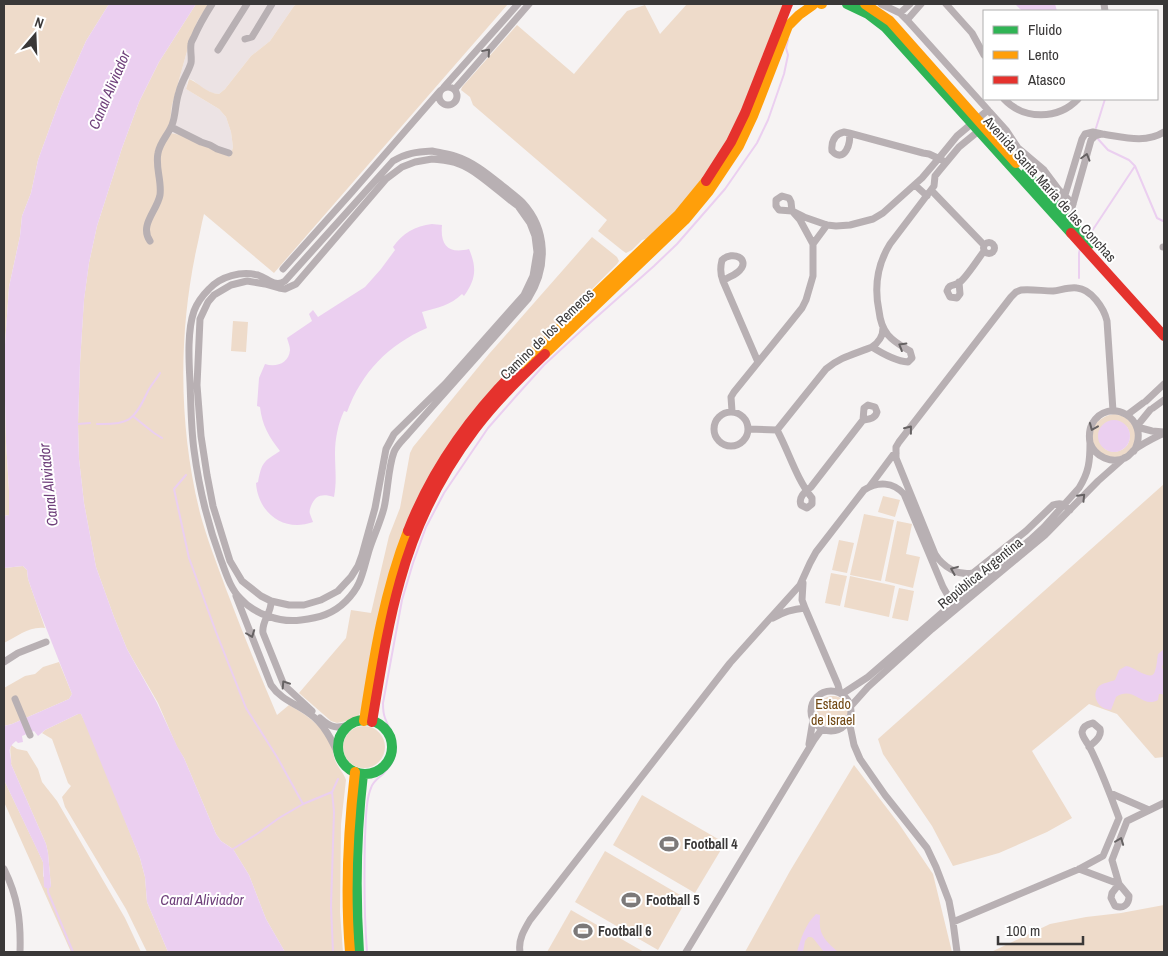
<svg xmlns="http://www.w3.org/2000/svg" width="1168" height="956" viewBox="0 0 1168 956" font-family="'Archivo Narrow',sans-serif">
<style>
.built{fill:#ece3e4}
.green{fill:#eedbca;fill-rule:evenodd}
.water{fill:#ebcff0}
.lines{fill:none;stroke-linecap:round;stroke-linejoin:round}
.stream{stroke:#ebcff0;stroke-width:2}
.street{stroke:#b8b0b3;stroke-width:7}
.fast{stroke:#30b455;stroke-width:10}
.slow{stroke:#ff9f0a;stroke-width:10}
.jam{stroke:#e5322d;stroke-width:10}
.oneway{stroke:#666263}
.labels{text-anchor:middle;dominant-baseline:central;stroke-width:4;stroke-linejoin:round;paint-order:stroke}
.street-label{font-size:14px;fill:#3a3838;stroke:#fff}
.park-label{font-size:14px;fill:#704712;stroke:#fff}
.poi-label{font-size:14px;font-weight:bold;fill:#3a3838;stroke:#fff;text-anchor:start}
.water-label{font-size:15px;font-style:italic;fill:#6f407b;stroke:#fff}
</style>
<rect width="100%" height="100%" fill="#f6f3f3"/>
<path class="built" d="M209,4H297L294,6L270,41L251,56L225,89L219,94L212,93L202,88L193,80L188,79L186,89L219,109L226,117L231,132L233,147L230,157L181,135L170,133L169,130L172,105L189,44L198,20Z"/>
<path class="green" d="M4,4H109L86,41L61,97L38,160L31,193L22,216L20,236L9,287L4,359L6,442L9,490V515L4,516Z
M196,4H209L198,20L189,44L172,105L169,130L170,133L181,135L230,157L233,147L231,132L226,117L219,109L186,89L189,79C200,83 205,93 219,94L225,89L251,56L270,41L294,6L297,4H508L274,273L204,214C201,226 199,238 196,251C178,337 179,428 200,513C207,539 217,564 226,589C242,631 259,673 277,715L289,705C305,714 320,724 330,741C333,747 333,754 335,760C338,768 344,773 346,780L341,824L340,912L343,952H285L266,919L249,875L233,849L221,841L216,834L184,758L177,747L158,703L127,649L114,617L96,567L84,503L79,459L78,424L80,363L84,299L89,263L97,226L122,148L139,102L159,62Z
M687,4H786L765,49L736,125L720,154L680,207L649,238L642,240L632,250L626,253L623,251L598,231L607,220L473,105L470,97L461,90L462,87L517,25L574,74L627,11L645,5L660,34Z
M592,237L617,257L619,261L617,264L510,371L431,475L361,712L358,716L347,721L337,723L331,721L299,693L346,638L351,610L371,613L389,536L400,508L410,453L413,447L489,354Z
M233,321L248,322L246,352L231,351Z
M1115,414C1149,420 1136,466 1107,456C1101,454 1096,449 1093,443C1087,428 1101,415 1115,414ZM1106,423L1127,427C1136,442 1122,458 1105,449L1100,429Z
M1164,484V757L1155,758L1117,714L1089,704L1032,751L1072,818L1047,832L999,853L953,866L932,826L883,754L878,739Z
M883,496L900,500L895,517L878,512Z
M864,514L894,520L881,581L850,575Z
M897,521L912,524L906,554L920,557L913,588L885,581Z
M839,540L854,543L847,573L832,570Z
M23,566L27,570L28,579L45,628C29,626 18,636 4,643V568Z
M831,573L847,576L840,606L825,603Z
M850,576L895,586L889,617L844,607Z
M899,588L914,591L908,621L892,618Z
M59,662L72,694L69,699L12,724L4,726V688L25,676L35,674L43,667Z
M817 712a16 16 0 1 1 32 0a16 16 0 1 1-32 0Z
M78,714H81L91,734L140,858L145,877L147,902L168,952H147L126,909L65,807L62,797L71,786L68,783L52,739L42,733L45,730Z
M343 747a21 21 0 1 1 42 0a21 21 0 1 1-42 0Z
M11,745L17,749L27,751L38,769L42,782L57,801L125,918L141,952H71L4,802V780L38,851L43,862V876L51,887L48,853L46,844L11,764C12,757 9,752 11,745Z
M854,765L899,824L933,874L952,952H745L790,871Z
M642,795L725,843L695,893L613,845Z
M605,851L687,899L658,950L575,902Z
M1164,905V952H991L1050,924L1086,917L1121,913Z
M571,910L644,952H547Z"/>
<path class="water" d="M109,4H196L159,62L139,102L122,148L97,226L89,263L84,300L80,363L78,424L79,459L84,503L96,567L114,617L127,649L157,703L177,746L184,758L216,834L221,841L233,849L249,875L266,919L285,952H168L147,902L145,877L140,858L81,714H78L45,730L38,736L34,731L22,736L23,742L18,743L16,741C5,750 12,753 11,764L46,844L48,853L51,887L48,889L44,887L43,862L4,780V726L12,724L69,699L72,694L37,605L28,579L27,570L23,566L4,568V516L9,515V490L6,442L4,359L9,287L20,236L22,216L31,193L38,160L61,97L86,41Z
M1015,4H1055L1057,11H1022Z
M432,224L442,225C440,246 449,254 469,249C477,268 476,279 464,296L462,294C451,305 437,308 422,312L427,328C388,345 362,372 347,412L344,411C338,424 335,439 335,453C335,468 337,482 334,497C323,494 316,494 311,506C310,509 309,511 310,514C311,517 312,519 313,522C284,533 258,513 256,483L258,482C262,462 263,462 280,451C269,437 262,425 260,407L257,406L259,378L265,364C276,368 289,363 290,350C290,346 288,342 287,338L312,321L309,314L313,310L318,317L365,287L381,269L395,250L393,247C403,233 415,226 432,224Z
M1098 436a16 16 0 1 1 32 0a16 16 0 1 1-32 0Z
M1164,649V662L1162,667L1164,672V696L1162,694H1159L1158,700C1142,709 1134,685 1116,697L1111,710C1099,710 1090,696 1099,686C1103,683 1110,682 1115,680L1119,670L1126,666C1135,667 1152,683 1155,671C1157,665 1157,659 1158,654Z
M816,914L820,915V917C818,935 826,941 838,952H824L813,938L811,937H808L805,941L803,952H797C801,938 805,925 816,914Z"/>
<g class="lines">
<path class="stream" d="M1096,128L1105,99
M1098,139L1108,150L1129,160L1135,166
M1090,234L1135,166L1157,218L1163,221
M1079,278V253L1080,249
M134,417L154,433L162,438
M78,424L90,423
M97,424C128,425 134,421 147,393C150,386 156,380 160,373
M186,475L174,489L189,558L216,632L246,708L277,757L303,804
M233,849L257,834L279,818L303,804L332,792
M48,889V892L73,952
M333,952L331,906L334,812L332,792L338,779
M367,952C364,914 364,876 365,837C366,823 365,801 371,788C373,781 379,778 383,774C389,768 395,759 396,751C397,736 389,730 385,718C383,713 383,709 383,703L402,600L413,563L426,527L444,493L488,428L517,395L544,365L582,330L654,266L677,244L725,189L757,143L768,120L784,74L788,55L786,48L788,40"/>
<path class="street" d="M881,4L900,13L907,20L1006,130L1018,148L1044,170L1059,190L1073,204
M946,4L972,33L984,55
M1104,4L1105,11
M900,13L910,4
M907,20L921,4
M245,39L252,37L272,4
M218,50L247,4
M439 96a9 9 0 1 1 18 0a9 9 0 1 1-18 0Z
M444,87L518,4
M455,89L529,4
M1004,99C1024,120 1058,120 1078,99
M171,127L201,142L210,145L217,149L229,153
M844,132L849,133C852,143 844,164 832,151C831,142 834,134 844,132Z
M849,133L923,153L929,154L942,160
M1102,134C1123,137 1145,144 1164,132
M432,151C440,153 448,154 455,156C474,162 489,175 504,187C510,192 517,197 522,202C548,230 548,268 528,299L408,434C403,440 397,445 394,452C388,468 388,491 384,508C380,524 372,539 368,554C362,575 361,586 346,601C333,614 319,618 301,620C280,623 254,614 240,598C230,588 226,573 221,560C208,525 199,488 194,450C191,428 191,405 190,382C189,362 187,331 194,311C197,303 203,295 209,289C221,276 241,271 258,275C268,278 275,288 285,281L393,161C407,153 416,152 432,151Z
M432,159C441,160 450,160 459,164C478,171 501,194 518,206L530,223L535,236L537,252L533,276L524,295L445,384L394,434L386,449L375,508L362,555L358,566L351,577L338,591L321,600L304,605H289L271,601L261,596L242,581L230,561L213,506L207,475L201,436L197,385L200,319L208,302L214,295L231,285L247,281L265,284L279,288L285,289L296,284L386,179L402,167L415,162Z
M915,185L927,196
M931,190L984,245
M1054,204L1061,200L1065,195L1082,139L1085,134L1093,132L1102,134L1095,136L1091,140L1071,211L1075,225
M827,225L813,244L800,220L792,211L791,202L789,198L782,196L776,200V206L779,210L792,211L804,217L827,225L836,226L850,225L873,219L883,213L922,178L939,158L957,136L988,110
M150,241C139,225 157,211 160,195C162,181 155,167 158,153C160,142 168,135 172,125C176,115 175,103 179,92C181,82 188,73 191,63C192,57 190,51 191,44C191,42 193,39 194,37C199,25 205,15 212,4
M983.5 248a5.5 5.5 0 1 1 11 0a5.5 5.5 0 1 1-11 0Z
M1163,247H1164
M283,269L352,192L440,91
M723,281C728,277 736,275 740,270C750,259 733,250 722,260C720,268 720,274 723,281L758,362
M959,282L960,294L957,298L950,297L947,291C949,284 953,286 959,283C966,278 978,259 984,251
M872,347C883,354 895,361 908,362L912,358L910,351C902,346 895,343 888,335C882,328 880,320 879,311C874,287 877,265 890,244L934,186L935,176L939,171L959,147L981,129
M1146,401L1164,384
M1153,408L1164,400
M732,411L731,397L734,392L790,323L802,308L806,300L813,276V244
M714 429a17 17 0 1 1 34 0a17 17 0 1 1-34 0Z
M1127,415L1143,403
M1137,426L1150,410
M1137,427L1152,431L1164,432
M748,429L777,430C789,452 796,478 812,498V504L807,508L801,505C798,497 805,492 811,487L863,420L864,408L868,405L875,407L877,412C875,419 869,419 863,420
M777,430L826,369C840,357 855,354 872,347C878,343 883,336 883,328
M1134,451C1152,418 1108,395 1092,424C1089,430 1089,437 1090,443C1095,457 1112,464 1125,458C1129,456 1131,453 1134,450C1143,443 1154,438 1164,433
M870,486L893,455L896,453
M1070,510C1064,504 1061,502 1053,505L1026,531L973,573C958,576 943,567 935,554L896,458V447L899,442L1011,297L1016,292L1021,290C1032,289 1043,291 1053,291C1061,290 1069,287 1077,288C1091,289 1104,308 1107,321L1113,411
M236,596L271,685C281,700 297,704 310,714C324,724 332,740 339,756
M271,601C272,613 261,621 263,633L284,685L312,711
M805,608L838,685L840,693
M773,618C783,612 793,609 805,608L802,600L803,583
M4,662L18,653L46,642
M811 711a20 20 0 1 1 40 0a20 20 0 1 1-40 0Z
M842,694L868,677L966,592L1030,540L1044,527L1079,488C1089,472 1090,461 1090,443
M15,699L30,735
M851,706L868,687L932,629L1045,535L1098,481L1124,458
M320,718C331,728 337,729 351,724
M849,721L854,745L860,759L885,795L927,848L936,867L949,901L953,922L957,952
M809,744L813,720
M1110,793L1149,810
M4,869C18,897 21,921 20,952
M1079,869L1119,884L1129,896C1129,905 1123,909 1115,906L1111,898L1112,893L1119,884
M1119,884L1112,860L1127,821L1164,803
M953,922L1079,869L1103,856L1119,818C1110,794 1101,769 1089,746C1087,742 1082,737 1082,732C1083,726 1088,724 1093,723L1100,729C1102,737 1095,741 1089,747
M520,952C518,940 524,930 530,920L730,663L800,585L810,563L816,552L864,490C878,481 893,482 904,494L943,587L947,594L956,600
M686,952L814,740L822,729"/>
<path class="fast" d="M847,4L868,14L885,27L1071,233
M1026,173L1090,244
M338 747a27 27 0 1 1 54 0a27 27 0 1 1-54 0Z
M359,952C355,892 356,834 363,774"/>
<path class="slow" d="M821,4H822
M865,4L890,21L1016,163
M545,354L685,220L709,191L739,146L753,116L788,26L799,15L813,5
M517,369L679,214L706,181
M364,721C374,657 384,592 408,531
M350,952C345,892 348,832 355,772"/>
<path class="jam" d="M706,181L731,142L745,113L788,4
M1071,233L1164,336
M408,531C432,469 470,416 517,369
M372,722C380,675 387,627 400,581C415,526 441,474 475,429C496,401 520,378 545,354"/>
</g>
<defs><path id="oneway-chevron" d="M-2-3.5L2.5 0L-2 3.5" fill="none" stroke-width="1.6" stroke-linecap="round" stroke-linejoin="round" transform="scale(1.25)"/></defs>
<g class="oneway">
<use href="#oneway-chevron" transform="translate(487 52) rotate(-49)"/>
<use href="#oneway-chevron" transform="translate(1086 157) rotate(-74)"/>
<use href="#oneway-chevron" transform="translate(902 346) rotate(-149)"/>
<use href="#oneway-chevron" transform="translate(1093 427) rotate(113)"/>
<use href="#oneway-chevron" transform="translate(909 429) rotate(-52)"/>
<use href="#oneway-chevron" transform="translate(1082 497) rotate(-46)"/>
<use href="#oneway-chevron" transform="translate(954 570) rotate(-158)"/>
<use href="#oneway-chevron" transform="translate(251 634) rotate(69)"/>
<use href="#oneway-chevron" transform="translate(285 684) rotate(-123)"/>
<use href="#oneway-chevron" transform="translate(1120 841) rotate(-69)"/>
</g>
<defs>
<g id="stadium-bare" transform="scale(1.5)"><path d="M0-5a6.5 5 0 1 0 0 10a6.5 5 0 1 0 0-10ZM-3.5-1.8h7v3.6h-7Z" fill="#7c7979" stroke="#fff" stroke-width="2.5" paint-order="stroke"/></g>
</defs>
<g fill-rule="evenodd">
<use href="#stadium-bare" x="669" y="844"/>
<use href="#stadium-bare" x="631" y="900"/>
<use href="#stadium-bare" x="583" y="931"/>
</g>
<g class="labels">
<g class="street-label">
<text transform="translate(1050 189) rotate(48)">Avenida Santa María de las Conchas</text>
<text transform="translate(547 334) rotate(-44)">Camino de los Remeros</text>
<text transform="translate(980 573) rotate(-39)">República Argentina</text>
</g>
<g class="park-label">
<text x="833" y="704">Estado<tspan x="833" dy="16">de Israel</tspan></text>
</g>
<g class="poi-label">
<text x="684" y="844">Football 4</text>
<text x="646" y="900">Football 5</text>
<text x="598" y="931">Football 6</text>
</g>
<g class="water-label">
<text transform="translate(109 90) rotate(-67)">Canal Aliviador</text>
<text transform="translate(48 485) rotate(-96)">Canal Aliviador</text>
<text x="202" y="899">Canal Aliviador</text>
</g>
</g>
<rect width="1168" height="956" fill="none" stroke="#3a3838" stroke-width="10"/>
<rect x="983" y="10" width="175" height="90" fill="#ffffff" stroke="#b0afaf"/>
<rect x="993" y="26" width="25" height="8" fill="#30b455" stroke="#b0afaf"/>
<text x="1028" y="35" font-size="15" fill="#3a3838">Fluido</text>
<rect x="993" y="51" width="25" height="8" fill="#ff9f0a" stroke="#b0afaf"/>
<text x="1028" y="60" font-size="15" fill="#3a3838">Lento</text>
<rect x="993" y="76" width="25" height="8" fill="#e5322d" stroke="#b0afaf"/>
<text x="1028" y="85" font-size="15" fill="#3a3838">Atasco</text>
<g transform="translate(35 35) rotate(19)" stroke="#ffffff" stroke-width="4" paint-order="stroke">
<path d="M0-4L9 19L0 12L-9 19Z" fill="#3a3838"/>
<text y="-8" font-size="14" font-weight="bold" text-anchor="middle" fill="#3a3838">N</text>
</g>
<path d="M998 936v8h85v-8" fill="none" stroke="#3a3838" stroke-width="2.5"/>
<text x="1006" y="936" font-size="15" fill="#3a3838" stroke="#ffffff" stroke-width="4" paint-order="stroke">100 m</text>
</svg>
